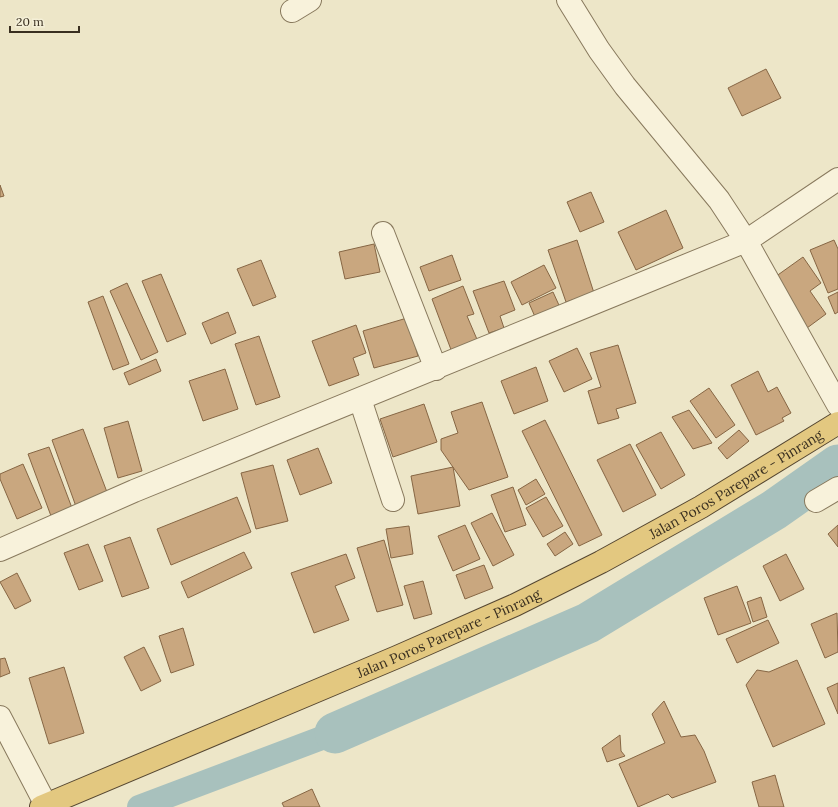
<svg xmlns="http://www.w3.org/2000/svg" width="838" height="807" viewBox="0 0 838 807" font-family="Lora,serif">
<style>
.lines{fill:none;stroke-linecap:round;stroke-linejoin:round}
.canal{stroke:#a8c1bd;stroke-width:24}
.river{stroke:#a8c1bd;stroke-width:41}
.building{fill:#c9a77f;stroke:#866644}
.minor-casing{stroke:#88795d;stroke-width:24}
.trunk-casing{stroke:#564731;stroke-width:24}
.minor{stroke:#f8f2db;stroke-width:22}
.trunk{stroke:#e3c880;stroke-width:22}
.labels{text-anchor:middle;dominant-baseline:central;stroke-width:4;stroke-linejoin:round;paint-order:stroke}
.street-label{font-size:14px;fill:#392f20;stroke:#f4efd7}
</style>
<rect width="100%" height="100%" fill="#ede6c8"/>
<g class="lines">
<path class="canal" d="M139,807L335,733"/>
<path class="river" d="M335,733L588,623L774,510L838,465"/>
</g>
<path class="building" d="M766,69L781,98L742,116L728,88Z
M0,185L4,196L0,197Z
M591,192L604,222L580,232L567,202Z
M666,210L683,248L636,270L618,232Z
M577,240L594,293L566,302L548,250Z
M834,240L838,249V289L828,293L810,250Z
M374,244L380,272L345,279L339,252Z
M452,255L461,280L429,291L420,267Z
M803,257L821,283L810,291L826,314L807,328L775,277Z
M261,260L276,297L253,306L237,269Z
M544,265L556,288L522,305L511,282Z
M161,274L186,334L167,342L142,281Z
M504,281L515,310L500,316L504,328L489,333L473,291Z
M127,283L158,352L141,360L110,291Z
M463,286L474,314L467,316L479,344L453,355L432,299Z
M553,292L563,314L539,326L529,303Z
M838,292V312L835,314L828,297Z
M103,296L129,364L113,370L88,302Z
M228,312L236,333L211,344L202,323Z
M407,318L418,356L374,368L363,331Z
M356,325L366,353L353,358L359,375L329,386L312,341Z
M259,336L280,397L256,405L235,344Z
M618,345L636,403L616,409L619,418L598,424L588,391L601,387L590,353Z
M577,348L592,379L564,392L549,361Z
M156,359L161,371L129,385L124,373Z
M536,367L548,401L514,414L501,381Z
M225,369L238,409L203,421L189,381Z
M758,371L768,392L777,387L791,413L782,418L784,421L756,435L731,385Z
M709,388L735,425L716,438L690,401Z
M482,402L508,477L469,490L441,450V439L458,433L451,412Z
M424,404L437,442L393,457L380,419Z
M689,410L712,443L693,449L672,417Z
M545,420L602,535L579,546L522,431Z
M128,421L142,471L118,478L104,428Z
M83,429L110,500L78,512L52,440Z
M739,430L749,441L727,459L718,448Z
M661,432L685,475L661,489L636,445Z
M630,444L656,495L623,512L597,460Z
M49,447L72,508L51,516L28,454Z
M318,448L332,483L300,495L287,460Z
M23,464L42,508L17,519L0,479V474Z
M273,465L288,521L256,529L241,473Z
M453,467L460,506L418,514L411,476Z
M536,479L545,494L526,505L518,490Z
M513,487L526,525L505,532L491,495Z
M237,497L251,532L171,565L157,529Z
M546,497L563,526L543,537L526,508Z
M492,513L514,555L493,566L471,523Z
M465,525L480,559L453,571L438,536Z
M838,525V547L828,534Z
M409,526L413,554L391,558L386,529Z
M565,532L573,544L555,556L547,544Z
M130,537L149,588L122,597L104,546Z
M384,540L403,605L377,612L357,548Z
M88,544L103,581L79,590L64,553Z
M244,552L252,568L188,598L181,582Z
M346,554L355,578L335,586L349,620L314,633L291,573Z
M786,554L804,589L780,601L763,566Z
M484,565L493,588L465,599L456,575Z
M17,573L31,601L15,609L0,582Z
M423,581L432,614L414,619L404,586Z
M737,586L751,623L718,635L704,598Z
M761,597L767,617L753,622L747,602Z
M837,613L838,652L825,658L811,624Z
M768,620L779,643L737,663L726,639Z
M183,628L194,665L171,673L159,636Z
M144,647L161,681L141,691L124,657Z
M5,658L10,673L0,677V659Z
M797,660L825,724L773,747L746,685L757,670L769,672Z
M64,667L84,733L49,744L29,678Z
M838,683V714L827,688Z
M664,701L681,737L695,735L704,751L716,782L672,798L668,794L638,807L619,764L665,743L652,714Z
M620,735L621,751L625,756L607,762L602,748Z
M775,775L784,807H759L752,782Z
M312,789L320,807H284L282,803Z"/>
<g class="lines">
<g class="minor-casing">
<path id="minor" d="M568,0L599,50L625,86L719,200L746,241L838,405
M292,11L310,0
M383,233L436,369
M360,399L393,500
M816,501L838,488
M0,550L134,491L746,241L838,179
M0,717L46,805"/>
</g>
<g class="trunk-casing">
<g id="trunk">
<path id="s1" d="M41,807L397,657L515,605L601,562L701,507L838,423"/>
</g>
</g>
<use href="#minor" class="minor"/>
<use href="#trunk" class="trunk"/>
</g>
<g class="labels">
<g class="street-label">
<text stroke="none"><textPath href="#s1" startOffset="767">Jalan Poros Parepare - Pinrang</textPath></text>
<text stroke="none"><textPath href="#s1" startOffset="443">Jalan Poros Parepare - Pinrang</textPath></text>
</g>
</g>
<path d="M10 26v6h69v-6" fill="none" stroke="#392f20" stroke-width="2"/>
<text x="16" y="26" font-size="12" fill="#392f20" stroke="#f4efd7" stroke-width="3" paint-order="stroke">20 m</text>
</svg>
